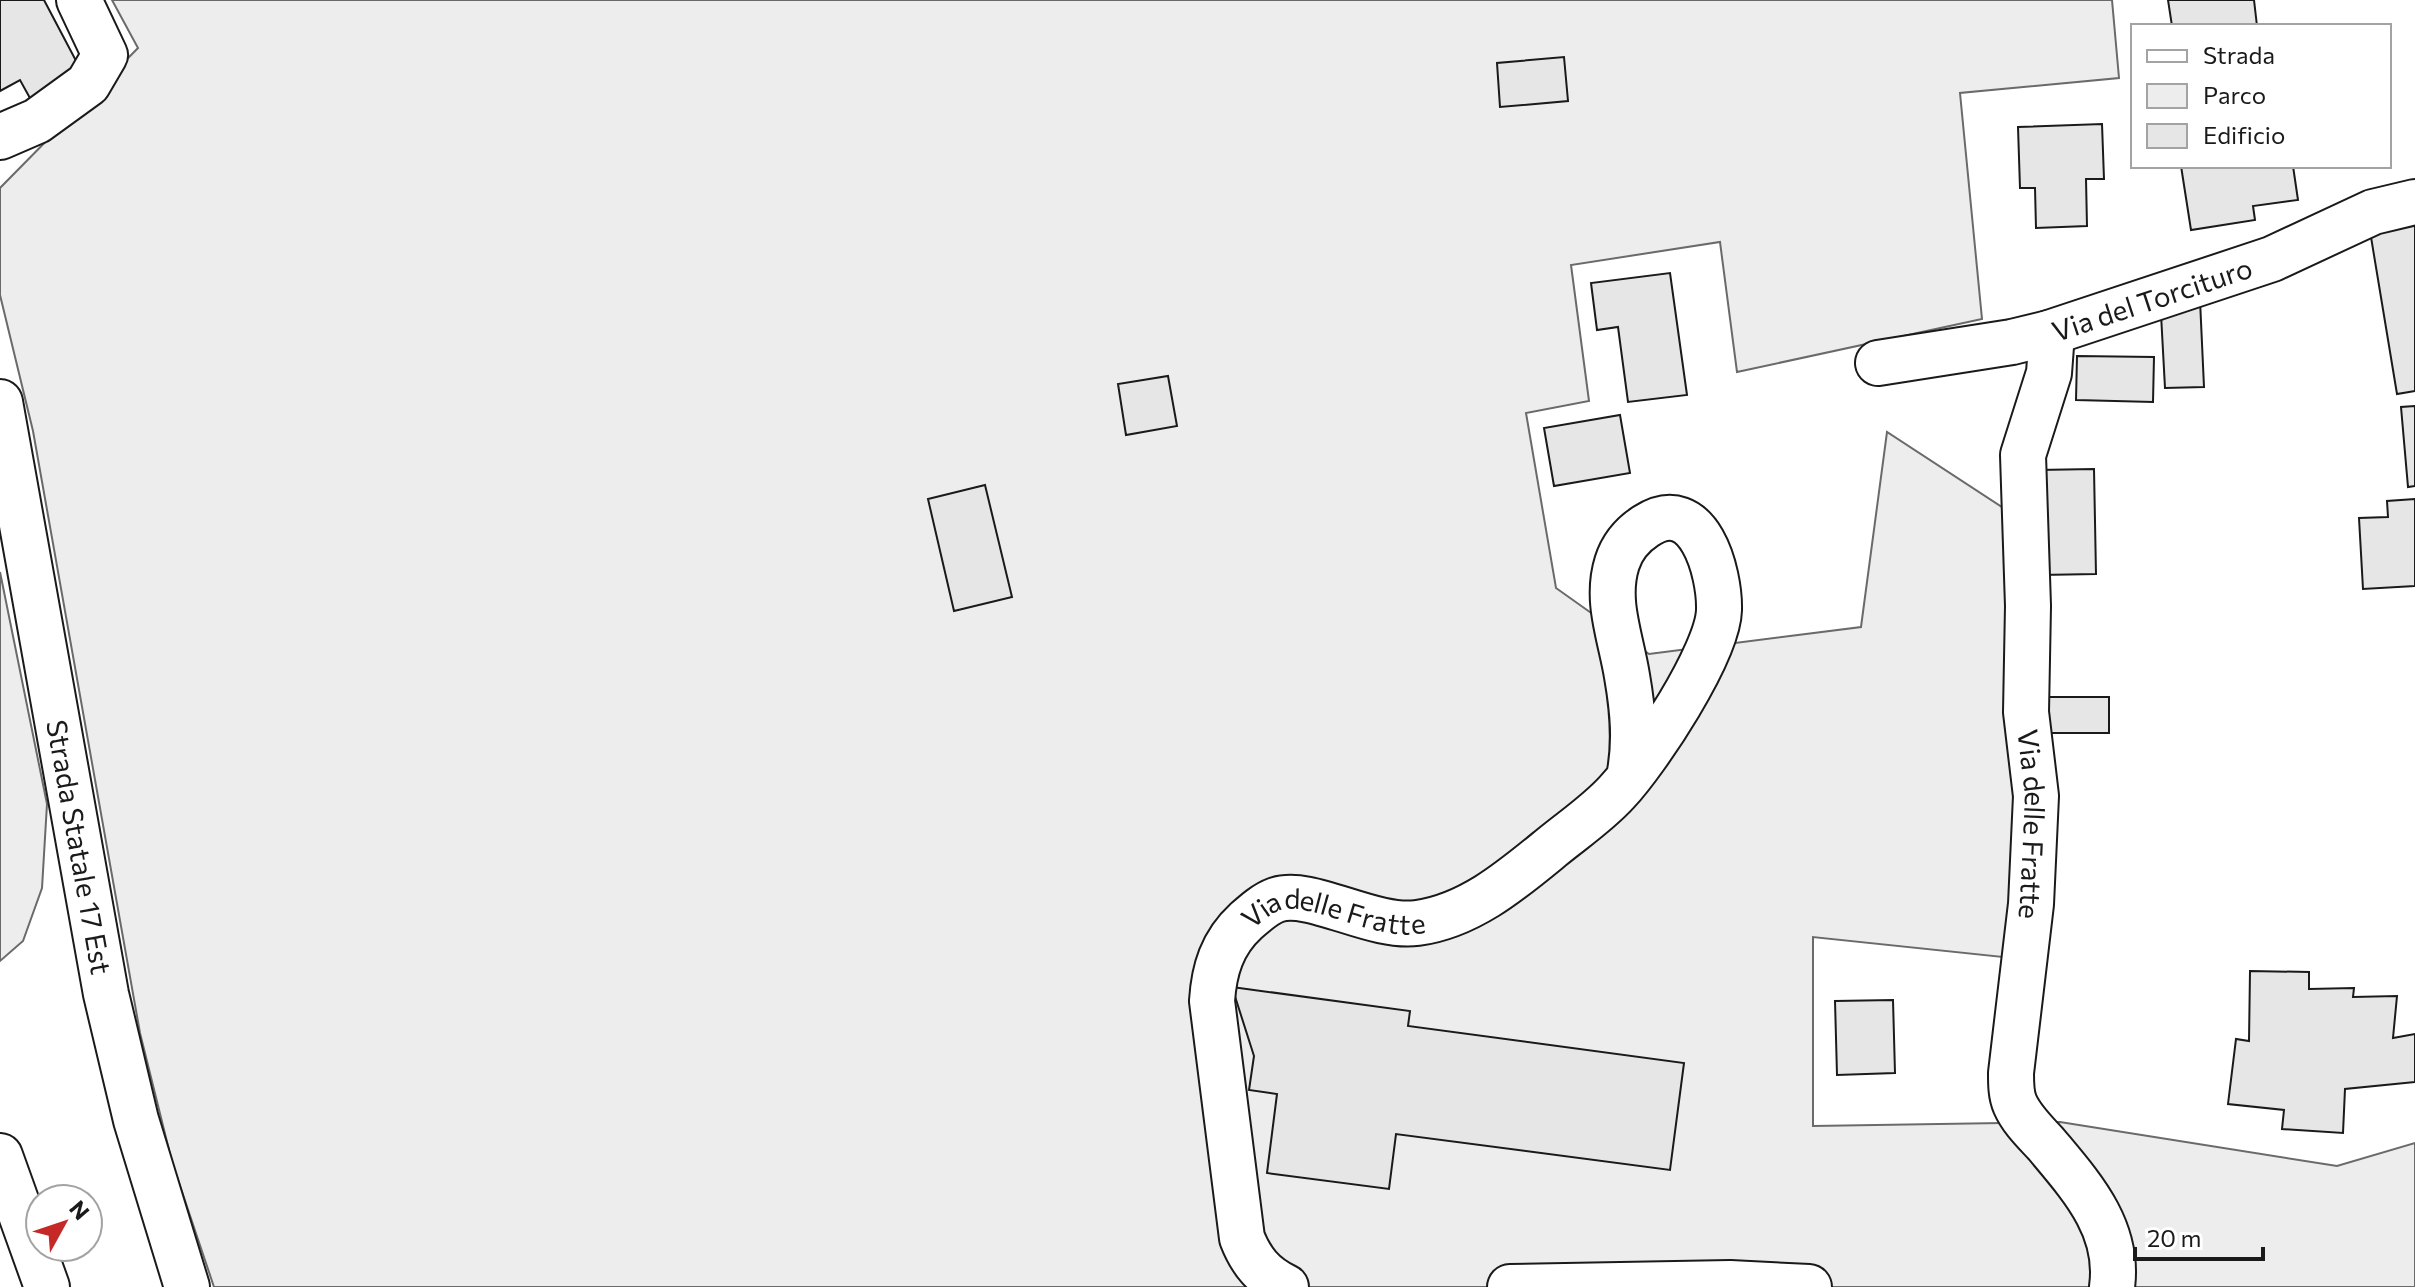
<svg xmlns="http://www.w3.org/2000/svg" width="2415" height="1287" viewBox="0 0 2415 1287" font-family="Commissioner,sans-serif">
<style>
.green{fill:#ededed;stroke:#6a6a6a;stroke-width:2}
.building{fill:#e6e6e6;stroke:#1a1a1a;stroke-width:2}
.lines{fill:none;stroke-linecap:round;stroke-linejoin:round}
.minor-casing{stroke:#1a1a1a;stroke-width:48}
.major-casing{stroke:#1a1a1a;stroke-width:48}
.minor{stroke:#fff;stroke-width:44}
.major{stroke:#fff;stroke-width:44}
.labels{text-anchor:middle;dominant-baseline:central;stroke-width:6;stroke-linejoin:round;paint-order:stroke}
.street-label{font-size:28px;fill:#1a1a1a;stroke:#fff}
</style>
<rect width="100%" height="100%" fill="#fff"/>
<path class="green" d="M112,0H2112L2119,78L1960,93L1982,319L1737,372L1720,242L1571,265L1589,401L1526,413L1556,588L1649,654L1861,627L1887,432L2008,511L2015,692L2012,958L1813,937V1126L2060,1122L2337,1166L2415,1143V1287H214L172,1162L140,1033L33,431L0,295V188L138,48Z
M0,572L47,804L42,888L23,941L0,961Z"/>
<path class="building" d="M0,0H44L83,74L31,100L20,80L0,91Z
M2168,0H2254L2257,26H2172Z
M1564,57L1568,101L1500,107L1497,63Z
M2102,124L2104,179H2086L2087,226L2036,228L2035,188H2020L2018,127Z
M2181,166H2293L2298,200L2253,206L2255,220L2191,230Z
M2415,218V391L2397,394L2370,231Z
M1670,273L1687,395L1628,402L1618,327L1597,330L1591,283Z
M2200,300L2204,387L2165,388L2161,314Z
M2077,356L2154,357L2153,402L2076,400Z
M1168,376L1177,426L1126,435L1118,384Z
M2415,406V486L2408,487L2401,407Z
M1620,415L1630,473L1554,486L1544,428Z
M2094,469L2096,574L2040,575L2037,470Z
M985,485L1012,597L954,611L928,499Z
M2415,499V586L2363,589L2359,518L2388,517L2387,501Z
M2046,697H2109V733H2045Z
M2250,971L2309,972V989L2354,988L2353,997L2397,996L2393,1038L2415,1034V1082L2345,1089L2343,1133L2282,1129L2284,1110L2228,1104L2236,1039L2249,1041Z
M1232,987L1410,1011L1408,1026L1684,1063L1670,1170L1396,1134L1389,1189L1267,1173L1277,1094L1249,1090L1254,1056Z
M1893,1000L1895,1073L1837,1075L1835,1001Z"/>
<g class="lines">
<g class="minor-casing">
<g id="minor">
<path d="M0,137L37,121L88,84L105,55L79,0"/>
<path id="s1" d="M2049,333L2051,346L2049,373L2023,455L2028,606L2026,712L2036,796L2031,904L2011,1073C2011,1084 2011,1095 2015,1104C2022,1120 2035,1132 2046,1144C2081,1186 2120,1228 2112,1287"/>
<path id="s2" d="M1878,363L2012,342L2049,333L2272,259L2373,212L2415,202"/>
<path d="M0,1156L47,1287"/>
<path id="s3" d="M1286,1287C1263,1276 1251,1261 1242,1238L1212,1001C1214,970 1222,943 1246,921C1255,913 1265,904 1276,900C1310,888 1372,929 1417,923C1470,916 1513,879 1552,847C1574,829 1598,813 1617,792C1647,760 1718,653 1719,610C1720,573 1699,492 1646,526C1632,535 1622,547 1617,563C1605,601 1621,638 1627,676C1633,710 1636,743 1629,777"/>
<path d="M1510,1287L1730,1283L1809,1287"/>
</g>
</g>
<g class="major-casing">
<g id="major">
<path id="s4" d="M0,402L106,994L136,1120L187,1287"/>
</g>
</g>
<use href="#minor" class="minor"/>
<use href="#major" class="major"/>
</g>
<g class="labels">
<g class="street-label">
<text stroke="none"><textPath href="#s2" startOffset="282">Via del Torcituro</textPath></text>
<text stroke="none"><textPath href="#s1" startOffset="496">Via delle Fratte</textPath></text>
<text stroke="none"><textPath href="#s4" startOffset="452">Strada Statale 17 Est</textPath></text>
<text stroke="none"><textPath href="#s3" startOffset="490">Via delle Fratte</textPath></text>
</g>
</g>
<rect x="2131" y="24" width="260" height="144" fill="#ffffff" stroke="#a3a3a3" stroke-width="2"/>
<rect x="2147" y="50" width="40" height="12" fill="#ffffff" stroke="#a3a3a3" stroke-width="2"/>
<text x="2203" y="64" font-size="24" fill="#1a1a1a">Strada</text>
<rect x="2147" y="84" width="40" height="24" fill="#ededed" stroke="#a3a3a3" stroke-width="2"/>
<text x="2203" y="104" font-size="24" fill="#1a1a1a">Parco</text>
<rect x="2147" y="124" width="40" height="24" fill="#e6e6e6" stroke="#a3a3a3" stroke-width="2"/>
<text x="2203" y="144" font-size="24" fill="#1a1a1a">Edificio</text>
<g transform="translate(64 1223) rotate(50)"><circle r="38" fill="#ffffff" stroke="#a3a3a3" stroke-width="2"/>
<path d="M0-6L14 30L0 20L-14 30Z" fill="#c62828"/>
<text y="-12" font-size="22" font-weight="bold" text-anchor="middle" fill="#1a1a1a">N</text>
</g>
<path d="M2135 1247v12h128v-12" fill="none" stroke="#1a1a1a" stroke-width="4"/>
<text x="2147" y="1247" font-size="24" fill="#1a1a1a" stroke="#ffffff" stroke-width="6" paint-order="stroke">20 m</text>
</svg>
